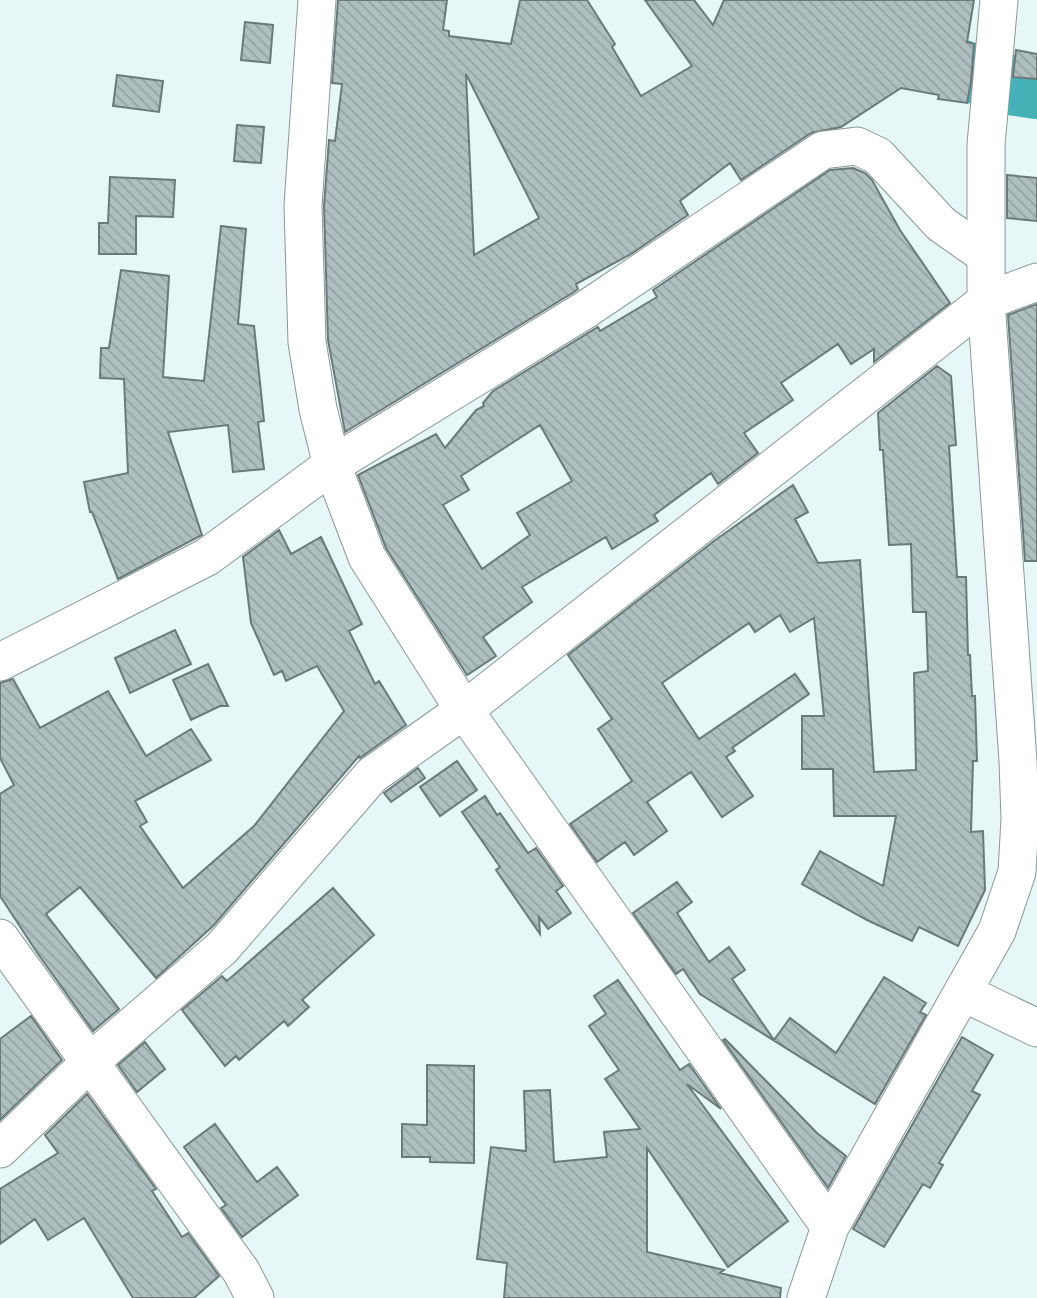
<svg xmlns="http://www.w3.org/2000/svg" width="1037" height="1298" viewBox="0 0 1037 1298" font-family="'Fira Sans Condensed',sans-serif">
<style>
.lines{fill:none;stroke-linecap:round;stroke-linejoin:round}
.river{stroke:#48b1b7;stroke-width:60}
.building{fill:url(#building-back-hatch);stroke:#6b7979;stroke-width:2;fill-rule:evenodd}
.minor-casing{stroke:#8a9899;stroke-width:39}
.minor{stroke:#fff;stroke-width:37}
</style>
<defs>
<pattern id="building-back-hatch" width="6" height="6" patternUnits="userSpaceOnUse" patternTransform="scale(1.75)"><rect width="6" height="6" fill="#afbebf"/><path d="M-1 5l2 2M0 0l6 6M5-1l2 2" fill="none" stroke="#96a3a4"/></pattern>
</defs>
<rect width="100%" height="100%" fill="#e7f6f7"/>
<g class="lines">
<path class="river" d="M868,0L905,52L1010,85L1037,89"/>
</g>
<path class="building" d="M338,0H447L443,30L449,31V36L511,44L520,0H587L615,44L612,47L641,96L692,66L645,0H694L713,25L724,0H974L967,42L974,44L971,81L967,103L938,99L939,95L901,88L841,127L811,133L741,180L730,163L680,201L688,215L631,254L576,284L578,289L574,292L345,432L328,340L324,206L329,140L335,141L342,84L332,83ZM466,74L539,218L474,255Z
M245,22L273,25L270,63L241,60Z
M1016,50L1037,54V79L1013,77Z
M117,75L163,81L159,112L113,106Z
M237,125L264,127L261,163L234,161Z
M853,168L865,173L872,180L900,230L950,303L874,362V349L851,364L838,344L781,383L793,400L744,433L758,453L718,484L711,473L654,515L658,521L612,549L606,537L522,587L532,602L483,637L496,656L467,675L386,548L358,475L436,434L445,448L476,410L484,406L483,403L493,391L598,327L600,331L657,297L653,290L830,170ZM540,425L572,481L517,513L530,535L482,569L443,505L469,490L461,476Z
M1007,175L1037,178V221L1007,218Z
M110,177L175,180L173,217L136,216V254H99V223H108Z
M221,226L246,229L238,324L254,326L264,421L258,422L264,469L233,472L228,425L168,432L202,535L118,579L92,512H90L84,482L128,473L124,379L100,378L101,348H109L121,270L169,276L163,377L204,381Z
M1037,304V561H1025L1008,315Z
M937,366L951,376L956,445L949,446L957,577H966L968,655H970L972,696H975L977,761H973L971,832L983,831L985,890L958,946L919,927L912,941L867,920L802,884L820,851L883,886L896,816H834L833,769H802V716H824L814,618L790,632L780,615L755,632L749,623L662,683L699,739L795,674L809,694L732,748L735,751L726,757L753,796L722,817L691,772L647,802L667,831L634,855L625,842L597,862L570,824L632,781L598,729L612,719L568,655L714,541L793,485L808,512L795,519L818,563L860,560L874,772L916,770L914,673L928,671L926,612H913L911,544L889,545L883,450H880L878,413Z
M279,530L291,554L321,537L362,624L349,631L375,684L379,681L406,725L360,758L359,756L214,925L156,978L80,887L46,914L119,1009L93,1031L38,954L0,896V794L14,785L0,758V683L13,679L40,728L108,691L146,756L191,729L211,760L135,801L147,822L140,826L183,888L254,826L344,711L317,666L286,681L282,671L274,675L251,623L243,557Z
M175,630L191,664L130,693L115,658Z
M208,664L228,706H220L191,720L173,680Z
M457,761L477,790L440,816L420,787Z
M418,768L425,778L391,802L384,793Z
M485,796L497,815L500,813L528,853L536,848L563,886L556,891L571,913L548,929L539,917L540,934L496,870L500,867L462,812Z
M677,882L692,902L677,913L709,962L729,947L745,970L732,979L774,1040L790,1018L836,1053L884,977L926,1003L920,1012L926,1015L875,1104L700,994L683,969L676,974L633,913Z
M333,888L374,935L302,1000L309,1007L288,1026L284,1021L239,1060L236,1056L225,1066L182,1010L222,976L227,981Z
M618,980L680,1070L689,1064L721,1109L687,1084L788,1221L728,1267L647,1148V1252L724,1270L720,1273L781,1288L780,1298H504L507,1263L477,1259L491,1147L526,1151L524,1091L550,1090L554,1162L607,1157L604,1132L640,1129L605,1079L619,1070L589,1026L606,1014L594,996Z
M31,1016L62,1060L0,1120V1039Z
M962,1037L993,1055L972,1091L980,1095L939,1163L943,1165L930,1188L923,1184L884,1247L853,1229Z
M725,1039L817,1133L846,1156L828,1188L723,1040Z
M145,1042L165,1069L137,1092L118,1065Z
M427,1065L474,1066V1163L430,1162V1157H402V1124L427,1125Z
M87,1094L156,1189L152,1191L182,1237L188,1233L219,1276L194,1298H133L84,1218L48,1240L35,1219L0,1244V1189L58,1153L45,1135Z
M215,1124L257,1182L277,1167L298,1195L242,1237L221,1208L226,1205L184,1147Z"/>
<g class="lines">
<g class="minor-casing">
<path id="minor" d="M317,0L303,206L307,342L318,409L332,465L367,557L464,710L830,1227
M0,662L207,557L332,465L585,310L823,150L857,146L878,156L941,224L985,255
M0,938L241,1271L255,1298
M964,993L1037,1028
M0,1149L90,1062L222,948L372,775L464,710L986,301L1037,282
M806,1298L830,1227L997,931L1017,872L1020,819L1018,761L986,301V145L999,0"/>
</g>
<use href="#minor" class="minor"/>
</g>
</svg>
